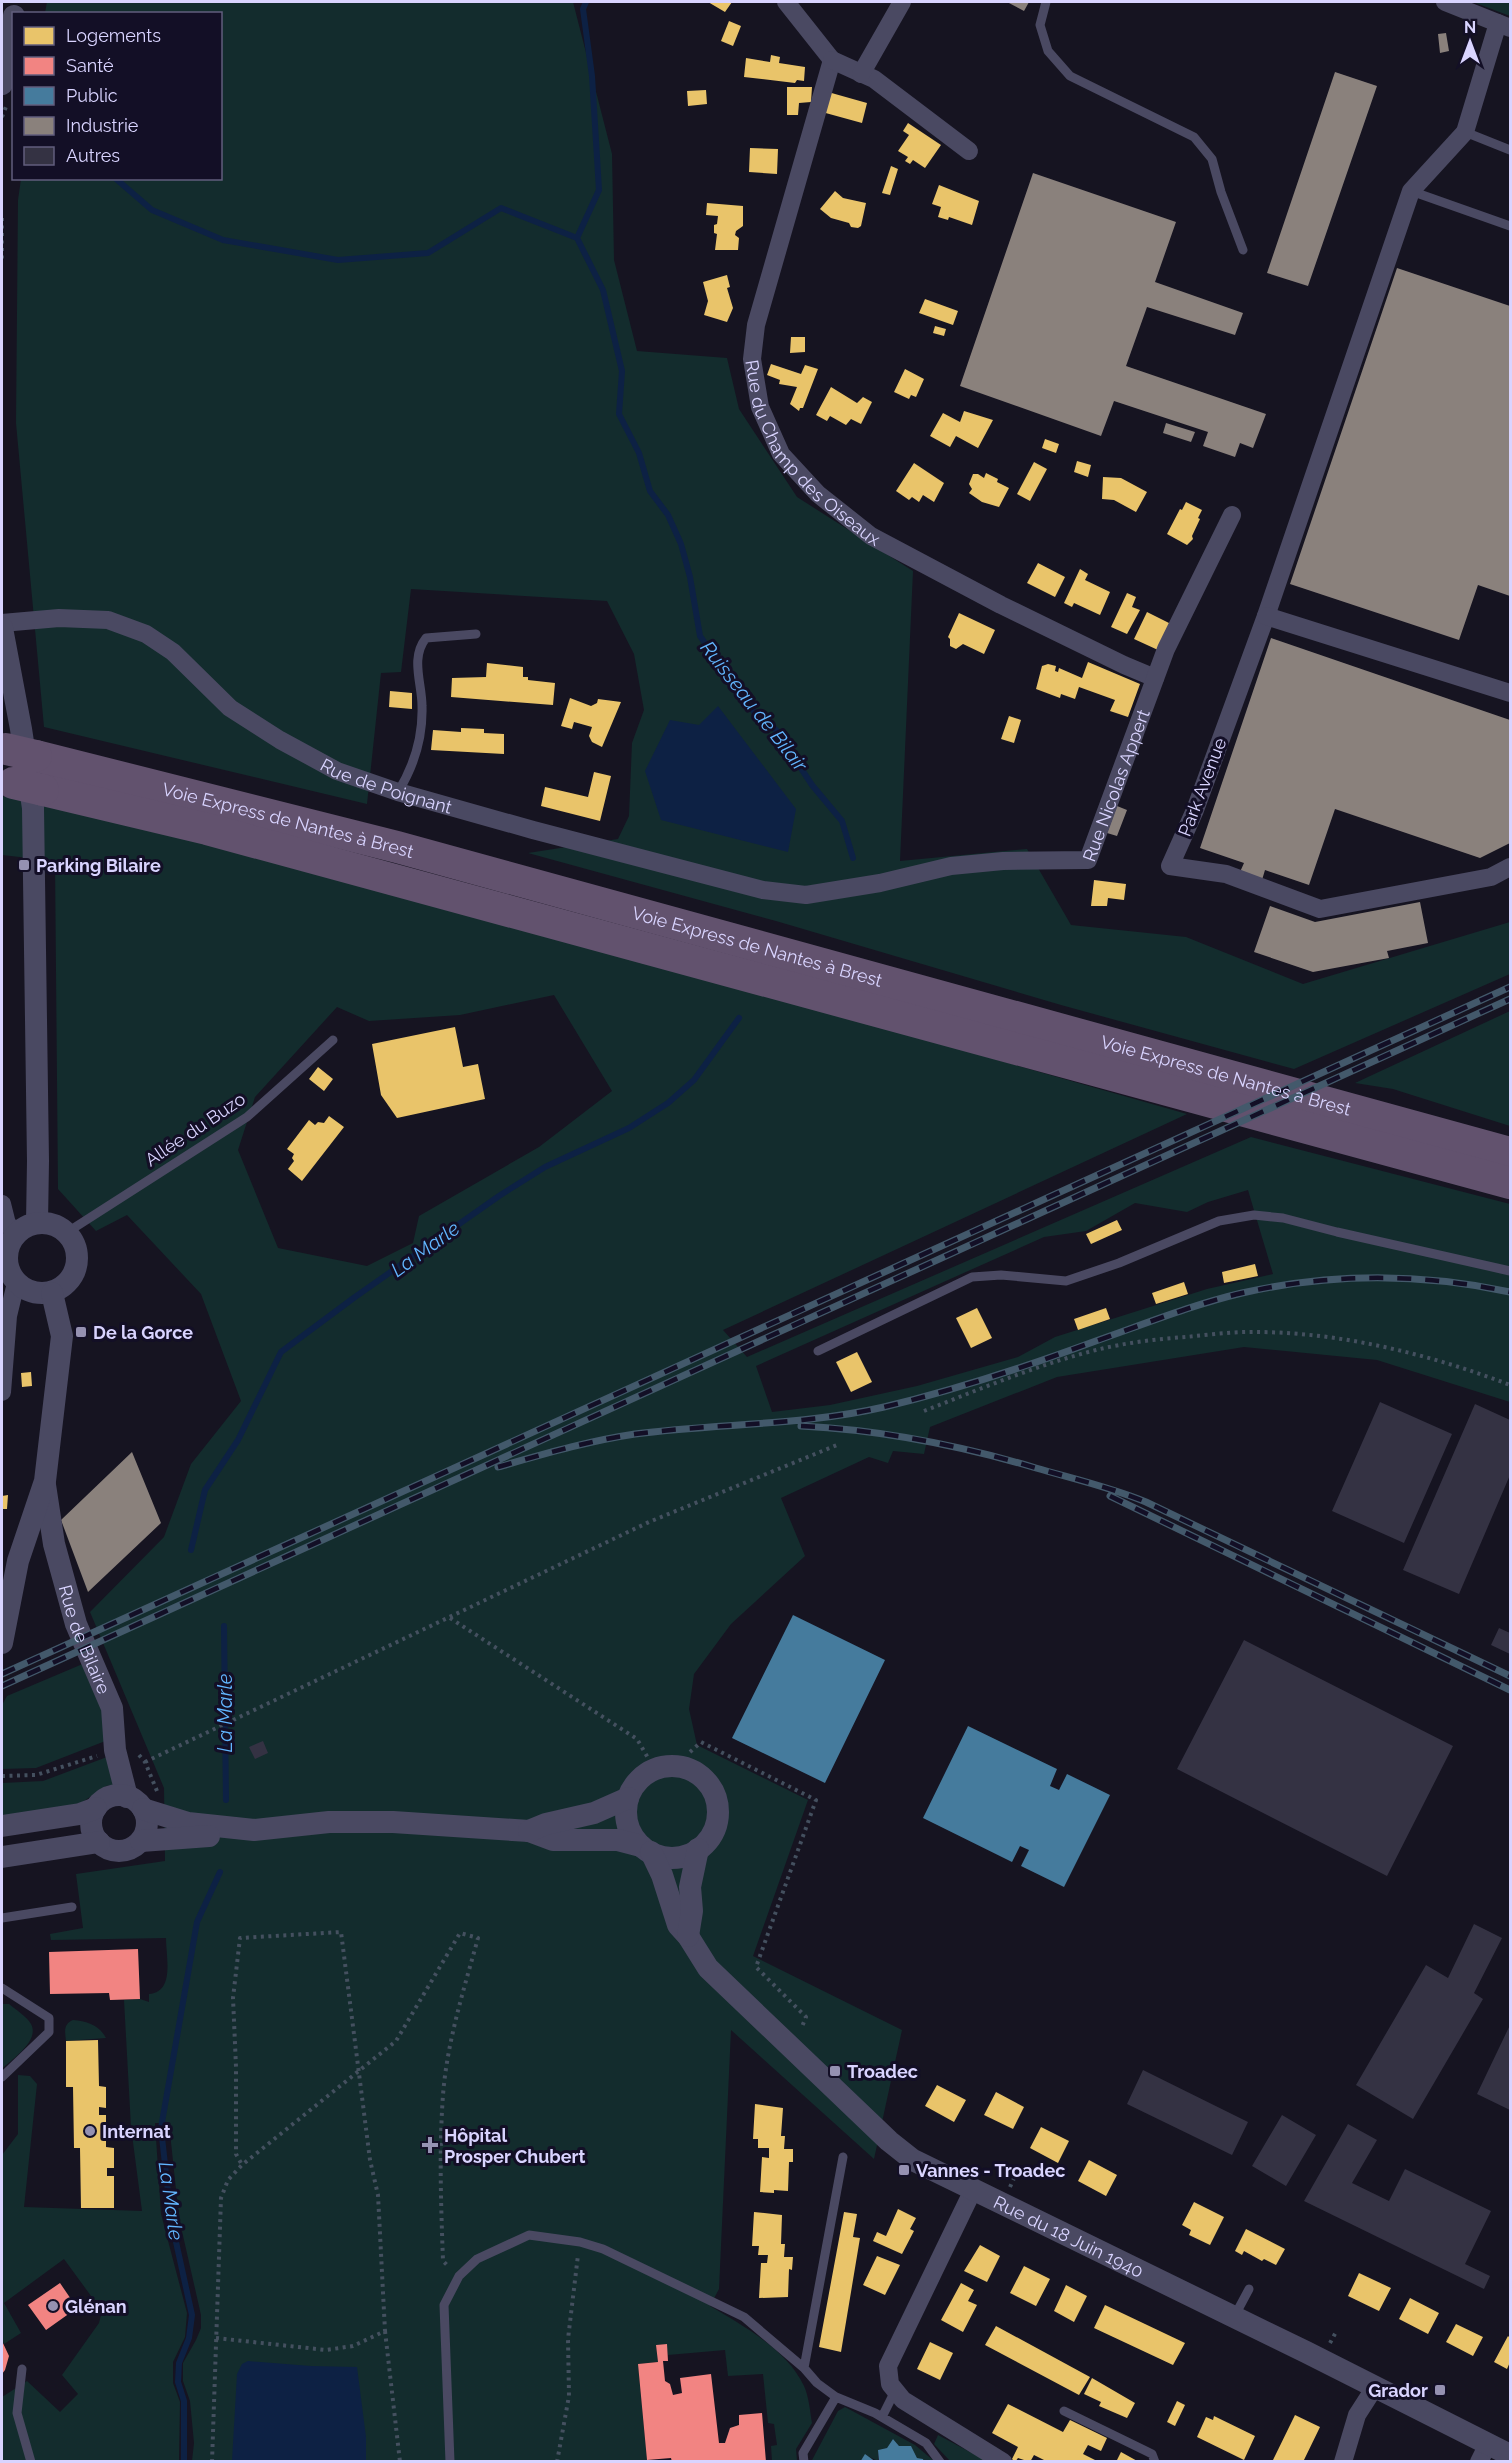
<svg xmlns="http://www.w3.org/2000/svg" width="1512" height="2463" viewBox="0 0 1512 2463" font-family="Raleway,sans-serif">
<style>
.green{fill:#132c2d;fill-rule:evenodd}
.water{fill:#0d2144}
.homes{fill:#e9c46a}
.health{fill:#f28482}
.public{fill:#457b9d}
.industry{fill:#8a817c}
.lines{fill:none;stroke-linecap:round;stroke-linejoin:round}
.stream{stroke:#0d2144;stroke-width:6}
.building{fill:#343243}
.path{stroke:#44505f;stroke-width:4;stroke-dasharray:3 4.5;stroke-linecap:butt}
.service{stroke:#4a4962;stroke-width:9}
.minor{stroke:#4a4962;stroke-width:18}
.tertiary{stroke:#4a4962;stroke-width:22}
.trunk{stroke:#62526e;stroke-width:32}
.rail-casing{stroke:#43596b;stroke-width:7}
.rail{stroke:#130f26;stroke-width:4.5;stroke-dasharray:14;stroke-linecap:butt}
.trunk-bridge{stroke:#62526e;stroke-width:32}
.poi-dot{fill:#9591b1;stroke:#130f26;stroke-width:2}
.labels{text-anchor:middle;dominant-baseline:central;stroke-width:6;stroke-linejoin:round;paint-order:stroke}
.street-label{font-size:18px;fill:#d9d4ff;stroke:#130f26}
.poi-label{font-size:18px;font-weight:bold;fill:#d9d4ff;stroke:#130f26;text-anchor:start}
.water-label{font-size:20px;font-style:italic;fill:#62b6ff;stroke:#130f26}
</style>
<rect width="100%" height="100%" fill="#161421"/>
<path class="green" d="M47,2H573L612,154L614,260L637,351L727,358L739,409L797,497L913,571L900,861L1027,849L1071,925L1186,937L1303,984L1510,922V974L1294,1069L1061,1005L776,921L528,853L618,839L629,816L632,743L644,710L634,654L607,601L411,589L401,672L381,673L367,804L44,727L16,423L18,200L21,179L220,178V14L45,13Z
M1473,2H1510V16Z
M2,796L234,850L745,988L1187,1114L723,1330L747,1357L1251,1137L1510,1204V1402L1377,1360L1244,1347L1057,1377L930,1427L924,1454L893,1451L888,1463L869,1457L781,1498L805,1556L731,1624L694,1674L689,1709L697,1745L808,1800L753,1956L902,2030L874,2159L731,2030L719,2289L710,2306C743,2326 787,2349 804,2386C809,2397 810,2411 812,2423L796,2449L797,2461H772L771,2446L777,2445L774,2424L768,2423L763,2374L728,2376L725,2350L668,2355L666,2344L656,2345L658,2362L638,2364L647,2460L192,2461L194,2443L190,2401L183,2381V2363L196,2340L201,2328V2315L179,2218L169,2123H155L161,2214L187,2313L185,2337L173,2362V2383L180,2402L179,2461L2,2462V2397L27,2381L60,2412L78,2394L62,2375L99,2323L102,2311L64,2259L4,2303L21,2333L4,2344L2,2341V2155L18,2134V2075L30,2076L37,2084L24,2207L142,2211L131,2127L124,2000L140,1999L149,2002V1994C175,1992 166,1957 166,1938L51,1940L50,1934L83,1928L76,1874L165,1861L164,1788L90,1612L164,1537L191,1464L241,1401L201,1294L127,1215L96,1231L58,1189L55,861L2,855ZM554,995L612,1091L539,1147L419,1216L413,1243L367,1266L278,1248L238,1150L255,1097L337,1007L369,1021L460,1015ZM1248,1190L1273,1274L1207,1289L1055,1337L1018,1357L917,1386L830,1405L772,1412L756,1366L1044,1237L1086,1231L1135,1203L1187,1212L1208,1202Z
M1510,1011V1126L1393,1089L1355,1083Z
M85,1663L99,1693L108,1740L36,1768L2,1769V1705L7,1696Z
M107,1757L117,1784L106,1786L81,1803L2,1819V1783L43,1781Z
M2,2004H9C16,2010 26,2016 31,2024C40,2041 12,2059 2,2069Z
M73,2020C87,2021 99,2025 106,2038L66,2041C65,2032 63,2024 73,2020Z
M845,2407L915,2445L934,2461H924L923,2459L917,2458L911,2447L899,2446L893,2439L887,2448L878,2450V2461L865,2455L860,2461L811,2462L838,2411Z
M938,2435L987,2461H950L934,2444Z"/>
<path class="water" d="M718,706L796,809L788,852L661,820L645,771L670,720L699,725Z
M248,2361L311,2366L357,2367L366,2437V2461H232L237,2374L242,2364Z"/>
<path class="homes" d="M708,2H732L725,12Z
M729,21L741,26L733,46L721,41Z
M771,55L780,57L779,63L805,67L804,81L797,80L795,83L744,77L746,58L770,62Z
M787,87H812L811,102L799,103L798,115H787Z
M706,90L707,104L688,106L687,91Z
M828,92L867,103L862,123L822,112Z
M908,123L941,145L925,168L913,160L910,164L905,161L908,157L898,151L909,135L903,131Z
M750,148L778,149L777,174L749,172Z
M891,166L898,169L890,195L882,193Z
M939,185L979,201L972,225L949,217L948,220L938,217L941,207L932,204Z
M835,191L843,198L866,203L861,226L858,228L851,227L849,223L831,218L820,209Z
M707,203L743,206V226L736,231L735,235L739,238L738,250H715L717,234L714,233V225L717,224L718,216L706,215Z
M727,275L730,287L727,288L733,308L727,322L704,315L708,301L703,282Z
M925,299L958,311L953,325L919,313Z
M935,326L946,329L944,336L933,333Z
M791,337H805V352L790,353Z
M771,364L801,374L805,365L818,369L803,408H800L799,411L790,404L797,387L779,384L780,380L767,375Z
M905,369L924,379L916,397L911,395L909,399L894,392Z
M831,387L857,403L863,397L872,402L861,424L851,419L846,425L830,416L827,421L816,415Z
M964,411L993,420L978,448L956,436L950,447L930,436L943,413L960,422Z
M1045,439L1059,444L1056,453L1042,448Z
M1077,461L1091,465L1088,477L1074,472Z
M1034,462L1047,469L1030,501L1017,494Z
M914,463L944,483L934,502L923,495L919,502L912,497L909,500L896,491Z
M986,473L998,479L997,482L1009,488L999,507L982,502L969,493L972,489L969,484L973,474H978L984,478Z
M1103,477L1121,478L1147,492L1136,512L1114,500L1102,499Z
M1186,502L1202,510L1198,518L1200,519L1192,536L1193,539L1187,545L1167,534L1180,509L1182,510Z
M1038,563L1065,577L1055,597L1027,583Z
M1080,569L1088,574L1085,580L1110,592L1100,615L1074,603L1072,607L1064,603Z
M1127,593L1136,597L1132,607L1140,610L1127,634L1111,627Z
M1147,612L1171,624L1158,650L1134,639Z
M959,613L995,630L984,654L963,644L956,649L950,646V639L948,637Z
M1088,662L1140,684L1128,717L1110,711L1115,700L1079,687L1075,699L1061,694L1060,698L1036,689L1042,666L1048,664L1056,666L1055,671L1058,672L1059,668L1082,678Z
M487,663L523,667V677H528V680L555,683L553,705L451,697L452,678L486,677Z
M390,691L412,693V709L389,707Z
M570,698L591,706L597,703L598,699L621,702L602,747L592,742L589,736L592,727L574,722L572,729L561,726Z
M1009,716L1021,720L1014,743L1001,739Z
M461,728L484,729V733L504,734V754L431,750L433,730L461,732Z
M594,772L611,776L600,821L541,806L545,787L588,797Z
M1094,880L1126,884L1124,900L1108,898L1107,906H1091Z
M455,1027L463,1067L478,1064L485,1099L397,1118L381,1095L372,1044Z
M318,1067L333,1079L324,1091L309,1079Z
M329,1116L344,1127L302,1181L288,1169L294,1161L292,1158L294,1154L287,1149L309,1120L315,1125L318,1122L324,1123Z
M1117,1220L1122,1230L1091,1244L1086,1234Z
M1255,1264L1258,1276L1224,1283L1222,1272Z
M1184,1282L1188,1294L1156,1304L1152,1293Z
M977,1308L992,1338L971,1348L956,1318Z
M1106,1308L1110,1319L1078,1330L1074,1319Z
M857,1352L872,1382L851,1392L836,1362Z
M31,1372L32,1386L22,1387L21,1373Z
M8,1495L7,1509H2V1496Z
M98,2040L99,2086L106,2087V2108L99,2107V2115H106V2147L114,2148V2168H107V2176H114V2208H81L80,2148H74L73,2087H66V2041Z
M937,2085L966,2100L954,2122L925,2106Z
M996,2092L1024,2107L1013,2129L984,2115Z
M755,2104L783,2108L781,2136H785L784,2149H793V2162H789L788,2191L774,2190V2193L760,2192L762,2157L769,2158V2148H758V2139H753Z
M1041,2127L1069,2141L1058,2163L1030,2148Z
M1089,2160L1117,2175L1106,2196L1078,2181Z
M1194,2202L1224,2217L1210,2245L1189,2235L1191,2230L1182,2225Z
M898,2209L916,2218L910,2229L914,2231L902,2254L873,2241L877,2232L886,2236Z
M754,2212L782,2215L781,2244H785L784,2257H793L792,2270L789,2269L788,2297L759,2298L761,2263H767L768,2255H758L759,2246H752Z
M844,2212L857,2214L853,2237L860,2238L841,2352L819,2347Z
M1246,2229L1285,2249L1276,2265L1264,2259L1262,2261L1244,2251L1242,2255L1235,2251Z
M980,2245L1000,2256L987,2282L964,2271Z
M877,2256L900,2265L885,2295L863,2285Z
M1024,2266L1050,2279L1036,2306L1010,2293Z
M1359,2273L1391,2288L1379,2311L1348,2296Z
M961,2283L974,2290L968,2301L977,2305L963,2332L941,2320Z
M1066,2285L1087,2296L1074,2322L1054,2311Z
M1410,2298L1439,2313L1428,2334L1399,2319Z
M1105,2305L1185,2343L1173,2365L1094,2328Z
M1456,2324L1483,2337L1473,2356L1446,2342Z
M996,2326L1090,2377L1079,2395L985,2345Z
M1508,2336L1510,2338V2362L1507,2369L1494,2362Z
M930,2342L953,2353L940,2380L917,2369Z
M1092,2378L1135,2403L1127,2418L1099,2406L1101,2402L1084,2394Z
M1177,2401L1185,2405L1175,2426L1167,2422Z
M1008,2404L1063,2432L1070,2420L1107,2438L1101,2451L1088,2445L1083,2454L1099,2462H1048L1034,2455L1030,2462L1018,2458L1015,2462L1012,2459L1018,2447L992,2433Z
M1295,2415L1320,2427L1303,2462H1277L1273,2460Z
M1214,2416L1255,2436L1244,2460L1197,2437L1206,2417L1213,2420Z
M1121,2452L1139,2462L1117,2460Z"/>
<path class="health" d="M138,1949L140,1999L110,2000L109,1993L50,1994L49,1952Z
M60,2283L77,2308L46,2330L28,2305Z
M2,2341L9,2356L5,2370L2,2374Z
M667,2344L668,2361H663L665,2381L670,2384L673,2395L682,2393L680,2378L711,2374L719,2443H725L730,2428L739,2425V2415L762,2413L766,2462H672L671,2458L647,2460L638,2364L658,2362L656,2345Z"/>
<path class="public" d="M793,1615L885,1660L825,1783L732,1738Z
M968,1726L1057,1769L1050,1786L1059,1790L1067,1774L1110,1795L1064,1887L1021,1866L1029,1850L1020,1846L1012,1862L923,1818Z
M893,2439L899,2446H911L917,2458L923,2459L924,2462H879L878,2450L887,2448Z
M865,2454L876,2462H860Z"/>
<path class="industry" d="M1007,2H1029L1024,11Z
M1446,33L1449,51L1440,53L1438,34Z
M1335,72L1377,86L1308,286L1267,273Z
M1033,173L1176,222L1155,282L1243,313L1235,335L1147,307L1126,366L1266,414L1253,448L1240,443L1235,457L1203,446L1208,432L1114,401L1101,436L960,386Z
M1397,268L1510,306V596L1478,585L1459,640L1290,584Z
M1166,423L1195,432L1191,442L1163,433Z
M1271,638L1510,720V843L1480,858L1335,809L1309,885L1265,870L1262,880L1240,872L1244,863L1200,848Z
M1117,806L1127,810L1117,836L1107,833Z
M1420,902L1428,943L1387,951L1389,958L1313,972L1254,952L1270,906L1315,922Z
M132,1452L161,1523L88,1592L61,1520Z"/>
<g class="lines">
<path class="stream" d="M115,178L152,210L223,240L338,260L428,253L501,208L577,238L603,290L622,371L619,414L639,453L650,491L668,515L681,544L690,577L700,636L757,716L776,730L812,785L842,821L853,858
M577,238L599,190L592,76L583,9L586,2
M191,1550L205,1490L238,1440L281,1352L355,1297L499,1196L545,1167L629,1128L668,1103L694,1080L739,1018
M224,1626L226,1800
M184,2462V2401L178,2382L179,2363L189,2338L192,2315L171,2219L161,2128L197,1922L220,1872"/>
</g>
<path class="building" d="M1380,1402L1452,1434L1404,1543L1332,1511Z
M1475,1404L1510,1420V1475L1459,1594L1403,1570Z
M1499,1628L1510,1633V1654L1491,1645Z
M1244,1640L1453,1746L1387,1876L1177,1769Z
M263,1741L268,1753L255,1759L249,1747Z
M1474,1924L1502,1938L1474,1993L1483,1999L1413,2119L1356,2085L1426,1965L1448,1978Z
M1510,2025V2110L1477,2094Z
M1143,2070L1248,2122L1232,2155L1127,2104Z
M1282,2115L1316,2135L1286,2186L1252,2166Z
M1348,2124L1377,2140L1352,2183L1389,2201L1405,2169L1491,2211L1465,2264L1490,2276L1484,2289L1304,2201Z"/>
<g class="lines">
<path class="path" d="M2,117L7,104
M2,218V259
M924,1411C980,1389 1037,1365 1096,1350C1124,1343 1156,1339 1186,1337C1206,1335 1228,1332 1249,1332C1336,1331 1430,1354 1510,1385
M450,1618L637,1739L655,1770
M690,1752L701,1742L816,1800L756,1967L806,2017L801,2029
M139,1755L145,1762L157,1791
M145,1762L649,1522L837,1445
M2,1776L36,1775L97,1756
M1010,2187L1016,2174
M385,2331L400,2462
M216,2338L326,2350L353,2346L385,2331L378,2195L370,2160L341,1932L240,1938L233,1998L236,2067V2154L242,2165
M1330,2343L1336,2332
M212,2462L221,2198L228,2180L242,2165L396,2041L460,1933L478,1938C464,1989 447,2042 443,2095C439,2150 441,2206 443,2261L449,2267
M557,2462L569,2396L568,2339L578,2255"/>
<path class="service" d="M1046,2L1040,25L1048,51L1070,76L1194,137L1212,159L1221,192L1243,250
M1465,132L1510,150
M1411,191L1510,226
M398,792C414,766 423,737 422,706C422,683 410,658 426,638L476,634
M66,1233L247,1117L333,1040
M818,1351L972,1277L1001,1275L1066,1281L1119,1263L1219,1221L1254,1215L1283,1218L1337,1232L1510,1271
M2,1918L72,1907
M2,1988L49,2018V2032L2,2077
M1234,2317L1249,2289
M804,2368L843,2157
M22,2369L17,2413L31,2462
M1064,2411L1146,2451L1152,2454L1155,2462
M882,2417L895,2391
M450,2462L444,2305L459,2276L477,2259L529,2235L580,2242L603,2249L744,2317L804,2368L817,2383L836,2397L875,2413L926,2443L940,2462
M804,2462L803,2453L836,2397"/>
<g class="minor">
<path id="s1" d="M786,2L832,60L756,325L752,359L760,407L781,454L818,494L871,536L1001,605L1124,665L1155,678"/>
<path d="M1445,2L1510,28"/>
<path d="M1498,23L1465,132L1411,191L1266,616L1195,810L1170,866L1226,874L1320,909L1491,877L1510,867"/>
<path d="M832,60L874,79L969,151"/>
<path d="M861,74L902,2"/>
<path d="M1266,616L1510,693"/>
<path id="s2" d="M2,623L59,618L108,620L146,634L173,652L230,708L280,740L337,771L398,792L533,830L763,890L806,895L880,883L951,866L1003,861L1088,860L1166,649L1232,515"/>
<path d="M2,1204L7,1224L17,1233"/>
<path d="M2,1267L7,1266"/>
<path d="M2,1392L8,1316L16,1283"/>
<path d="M973,2190L888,2366L890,2384L903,2400L1003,2462"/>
<path d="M1343,2462L1357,2415L1375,2387"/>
<path d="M1479,2462L1488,2444"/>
</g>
<g class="tertiary">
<path d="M2,84C11,62 9,39 14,16"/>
<path d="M2,628L21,729L33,808L38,1161L37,1223"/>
<circle cx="42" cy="1258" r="35"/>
<path id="s3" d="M45,1485L54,1544L76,1624L112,1708L115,1750L127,1797"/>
<path d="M2,1643L18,1561L45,1481L62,1336L52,1293"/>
<circle cx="672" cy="1812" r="46"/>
<circle cx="119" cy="1823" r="28"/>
<path d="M143,1809L188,1823L254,1830L329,1822H393L529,1831L553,1840H618L641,1846"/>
<path d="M2,1826L80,1814L96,1808"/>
<path d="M529,1831L546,1824L594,1813L628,1798"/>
<path d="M141,1841L209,1836"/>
<path id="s4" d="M651,1852L662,1875L678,1925L688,1936L708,1968L889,2141L913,2160L1306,2352L1510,2455"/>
<path d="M2,1857L99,1842"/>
<path d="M688,1936L692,1911L690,1887L698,1849"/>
</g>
<g class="trunk">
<path id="s5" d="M36,756L397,847L1510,1153"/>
<path d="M43,790L207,829L1510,1183"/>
</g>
<g class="rail-casing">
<path id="rail" d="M801,1426C882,1430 959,1445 1036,1468C1074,1479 1110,1487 1146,1502L1510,1676
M498,1467C544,1454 588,1441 635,1434C718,1423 802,1426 884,1407C955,1390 1025,1367 1093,1342C1142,1325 1191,1305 1242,1293C1331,1273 1421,1273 1510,1292
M1110,1496L1510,1690
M2,1674L1510,987
M2,1686L1510,999"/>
</g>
<use href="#rail" class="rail"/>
<path class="trunk-bridge" d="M6,749L36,756
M13,783L43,790"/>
</g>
<g class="poi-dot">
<rect x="18" y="859" width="12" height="12" rx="3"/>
<rect x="75" y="1326" width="12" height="12" rx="3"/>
<rect x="829" y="2065" width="12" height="12" rx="3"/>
<circle cx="90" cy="2131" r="6"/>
<path d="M427 2136h6v6h6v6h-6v6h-6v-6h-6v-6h6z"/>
<rect x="898" y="2164" width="12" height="12" rx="3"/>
<circle cx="53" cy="2306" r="6"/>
<rect x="1434" y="2384" width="12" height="12" rx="3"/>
</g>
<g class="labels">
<g class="street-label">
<text stroke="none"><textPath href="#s1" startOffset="500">Rue du Champ des Oiseaux</textPath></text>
<text stroke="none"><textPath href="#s2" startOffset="1234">Rue Nicolas Appert</textPath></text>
<text stroke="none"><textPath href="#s2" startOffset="435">Rue de Poignant</textPath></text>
<text transform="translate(1202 787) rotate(-69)">Park Avenue</text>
<text stroke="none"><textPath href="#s5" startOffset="260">Voie Express de Nantes à Brest</textPath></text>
<text stroke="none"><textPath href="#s5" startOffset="746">Voie Express de Nantes à Brest</textPath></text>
<text stroke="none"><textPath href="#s5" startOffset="1232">Voie Express de Nantes à Brest</textPath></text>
<text transform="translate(195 1129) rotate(-34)">Allée du Buzo</text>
<text stroke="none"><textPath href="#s3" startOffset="160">Rue de Bilaire</textPath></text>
<text stroke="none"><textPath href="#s4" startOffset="585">Rue du 18 Juin 1940</textPath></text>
</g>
<g class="poi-label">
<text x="36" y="865">Parking Bilaire</text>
<text x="93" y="1332">De la Gorce</text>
<text x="847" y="2071">Troadec</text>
<text x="102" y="2131">Internat</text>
<text x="444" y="2135">Hôpital<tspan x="444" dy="21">Prosper Chubert</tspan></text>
<text x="916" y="2170">Vannes - Troadec</text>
<text x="65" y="2306">Glénan</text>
<text x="1428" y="2390" text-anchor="end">Grador</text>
</g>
<g class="water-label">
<text transform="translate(754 706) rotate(52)">Ruisseau de Bilair</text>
<text transform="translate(425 1249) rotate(-36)">La Marle</text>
<text transform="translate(225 1713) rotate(-90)">La Marle</text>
<text transform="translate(171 2201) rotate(82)">La Marle</text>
</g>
</g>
<rect width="1512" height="2463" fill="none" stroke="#d9d4ff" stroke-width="6"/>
<rect x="12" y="12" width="210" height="168" fill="#130f26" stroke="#625e7d" stroke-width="1.5"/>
<rect x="24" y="27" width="30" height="18" fill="#e9c46a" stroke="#625e7d" stroke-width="1.5"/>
<text x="66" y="42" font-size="18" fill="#d9d4ff">Logements</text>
<rect x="24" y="57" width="30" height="18" fill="#f28482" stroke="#625e7d" stroke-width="1.5"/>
<text x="66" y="72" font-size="18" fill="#d9d4ff">Santé</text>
<rect x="24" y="87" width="30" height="18" fill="#457b9d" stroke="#625e7d" stroke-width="1.5"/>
<text x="66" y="102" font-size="18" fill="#d9d4ff">Public</text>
<rect x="24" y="117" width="30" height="18" fill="#8a817c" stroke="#625e7d" stroke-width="1.5"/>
<text x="66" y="132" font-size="18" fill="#d9d4ff">Industrie</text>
<rect x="24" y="147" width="30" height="18" fill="#343243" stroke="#625e7d" stroke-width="1.5"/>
<text x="66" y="162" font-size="18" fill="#d9d4ff">Autres</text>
<g transform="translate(1470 42)" stroke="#130f26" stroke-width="4.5" paint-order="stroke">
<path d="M0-4.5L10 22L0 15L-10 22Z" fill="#d9d4ff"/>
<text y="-9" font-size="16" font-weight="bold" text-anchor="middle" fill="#d9d4ff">N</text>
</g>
</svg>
